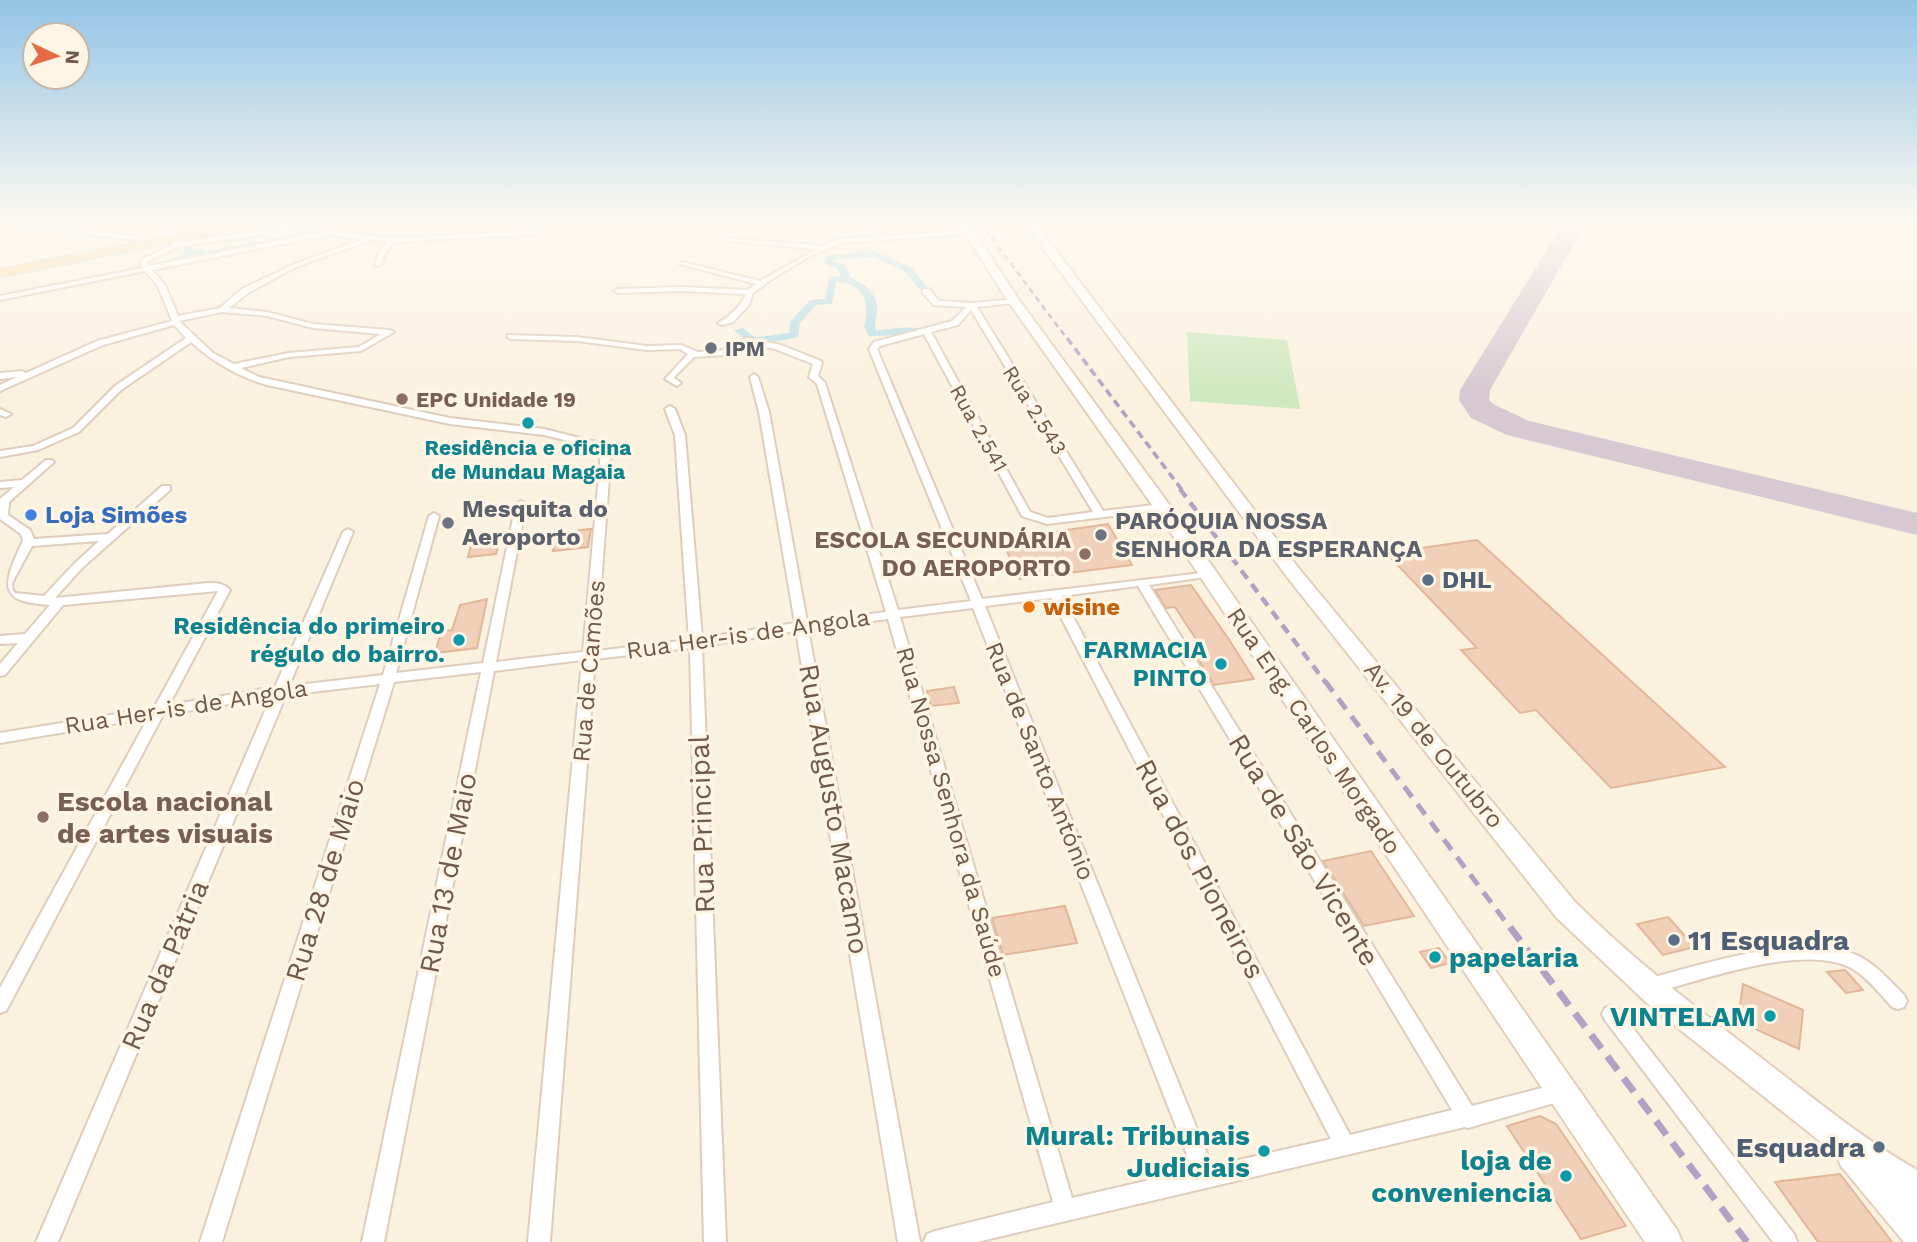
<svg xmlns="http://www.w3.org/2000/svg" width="1917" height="1242" viewBox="0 0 1917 1242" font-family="'Work Sans',sans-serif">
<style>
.green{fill:#cee8bf}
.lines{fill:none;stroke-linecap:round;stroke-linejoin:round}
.canal{fill:#b5dce4;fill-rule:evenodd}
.taxiway{fill:#d8c8d1;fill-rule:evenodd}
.building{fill:#f0d0b8;stroke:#e2b799;stroke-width:2}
.street-casing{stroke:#dfcdbc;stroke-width:4}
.secondary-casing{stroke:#e4cfba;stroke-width:4}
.primary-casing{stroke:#dad4cf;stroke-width:3}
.street{fill:#fff;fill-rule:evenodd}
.secondary{fill:#fff;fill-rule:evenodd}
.primary{fill:#f9d898;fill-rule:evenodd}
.rail-far4{stroke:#b4a0c3;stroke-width:2.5;stroke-dasharray:6 4.5;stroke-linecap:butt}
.rail-far3{stroke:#b4a0c3;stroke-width:3.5;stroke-dasharray:8 5;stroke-linecap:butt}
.rail-far2{stroke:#b4a0c3;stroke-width:4.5;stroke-dasharray:10 7;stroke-linecap:butt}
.rail-far1{stroke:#b4a0c3;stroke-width:5;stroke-dasharray:13 9;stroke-linecap:butt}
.rail{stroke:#b4a0c3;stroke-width:7;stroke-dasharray:17 10;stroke-linecap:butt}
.worship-dot{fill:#6b7280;stroke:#fff5e5;stroke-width:2.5}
.education-dot{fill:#8d6e63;stroke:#fff5e5;stroke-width:2.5}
.culture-dot{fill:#0f9aa8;stroke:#fff5e5;stroke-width:2.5}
.shop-dot{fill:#3f7fe0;stroke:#fff5e5;stroke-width:2.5}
.service-dot{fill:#5c6f8a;stroke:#fff5e5;stroke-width:2.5}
.food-dot{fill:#e8710a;stroke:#fff5e5;stroke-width:2.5}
.labels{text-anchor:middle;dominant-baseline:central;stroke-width:7;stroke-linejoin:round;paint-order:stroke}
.far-worship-label{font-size:21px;font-weight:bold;fill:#5b616d;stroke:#fff5e5;text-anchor:start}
.far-education-label{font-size:21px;font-weight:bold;fill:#785e54;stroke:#fff5e5;text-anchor:start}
.far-street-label{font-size:21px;fill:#715848;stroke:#fff5e5}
.far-culture-label{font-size:21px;font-weight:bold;fill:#0d838f;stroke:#fff5e5}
.worship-label{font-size:24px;font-weight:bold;fill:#5b616d;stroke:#fff5e5;text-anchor:start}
.shop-label{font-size:24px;font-weight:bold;fill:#366cbe;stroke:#fff5e5;text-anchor:start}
.education-label{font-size:24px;font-weight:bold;fill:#785e54;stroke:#fff5e5;text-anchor:end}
.service-label{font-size:24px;font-weight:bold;fill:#4e5e75;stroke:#fff5e5;text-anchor:start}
.food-label{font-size:24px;font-weight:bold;fill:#c56008;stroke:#fff5e5;text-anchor:start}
.culture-label{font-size:24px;font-weight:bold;fill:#0d838f;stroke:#fff5e5;text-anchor:end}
.street-label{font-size:24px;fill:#715848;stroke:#fff5e5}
.near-education-label{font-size:28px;font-weight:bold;fill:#785e54;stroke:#fff5e5;text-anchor:start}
.near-street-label{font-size:28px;fill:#715848;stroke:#fff5e5}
.near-service-label{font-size:28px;font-weight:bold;fill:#4e5e75;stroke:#fff5e5;text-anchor:start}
.near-culture-label{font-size:28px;font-weight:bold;fill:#0d838f;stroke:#fff5e5;text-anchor:end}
</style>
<rect width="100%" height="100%" fill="#fbf1df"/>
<path class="green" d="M1187,332L1287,340L1300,409L1190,401Z"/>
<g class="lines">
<path class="canal" d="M158,221H167L175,228L168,230Z
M310,231L314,234L313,236L211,257L192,254C185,263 158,271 149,266L182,255L185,251L180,245L184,242L193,249L211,251Z
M869,249L911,267L941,305L933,307L905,271L873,257L833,260L846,266L851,278C866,284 879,295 877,313C876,321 874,323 876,331C893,328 919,324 933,333L932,335L869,336L864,326C871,303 863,282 836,282L832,304L816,305L800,323L798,337C774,342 752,349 734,330L743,328L753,336L758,337L789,333L790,322L810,300L825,299L829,277L841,276L837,268L824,263L826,256L865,252Z"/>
<path class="taxiway" d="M1565,221H1587L1490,390L1489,400L1493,404L1529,421L1917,513V535L1507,435L1471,418L1459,400L1460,390Z"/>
</g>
<path class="building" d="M1108,524L1132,565L1020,579L1001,539Z
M591,529L588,547L553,551L557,533Z
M500,539L496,554L468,557L472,542Z
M1477,540L1725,767L1611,788L1536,710L1520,713L1461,650L1477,648L1386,553Z
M1191,585L1230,641L1254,679L1214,685L1191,648L1201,647L1175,607L1166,608L1155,590Z
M487,599L477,648L435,653L441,632L452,630L460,605Z
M954,687L959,703L931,706L927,691Z
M1371,851L1414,916L1364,926L1323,861Z
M1065,906L1077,943L1003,955L992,918Z
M1668,917L1695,947L1663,955L1637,924Z
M1439,948L1450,963L1431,968L1420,952Z
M1845,970L1863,990L1846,993L1827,972Z
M1743,984L1803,1010L1799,1049L1738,1021Z
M1540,1116L1556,1124L1626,1226L1581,1239L1507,1126Z
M1840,1174L1892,1242H1818L1775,1182Z"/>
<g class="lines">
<g class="street-casing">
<path id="street" d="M0,221L134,236L137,238L134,240L0,224Z
M179,221H205C199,224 185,224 179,221Z
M309,221H316L330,231L393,238L544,230L547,232L544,234L395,242L386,252L380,265L378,266L375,264L380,251L388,241L372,240L296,267L248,293L229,308L267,312L313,324L390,330L394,332L361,351L289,357L241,368L259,377L450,418L544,429L604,444L611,452L596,651L689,640L675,435L665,409L670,406L675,409L685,435L702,638L795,623L759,412L750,377L754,374L758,377L769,412L807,622L886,612L817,384L809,377L813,364L775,349L748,343L725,355L694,357L675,376L674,378L681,383L677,386L665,379L688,354L680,349L647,350L577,341L511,339L507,337L508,335L577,337L647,346L681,345L698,352L720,351L747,338L781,345L821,361L822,363L818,376L825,383L898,610L971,601L869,349L874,342L952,321L966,307L934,305L923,293V289H929L939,301L972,303L1017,299L1018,301L1014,303L977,307L1103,511L1162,504L1167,507L1162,510L1047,524L1022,516L924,334L880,346L877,349L982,599L1210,572L1212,574L1206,577L1149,585L1472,1106L1561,1083L1568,1085L1571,1092L1568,1099L1468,1128L1465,1127L977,1242H924L927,1234L935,1231L1053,1202L888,619L808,629L920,1242H898L796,631L702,646L726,1242H704L690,648L595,659L550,1242H528L582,660L494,671L384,1242H362L481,672L394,682L222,1242H200L380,684L286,695L58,1242H36L271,697L163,715L6,1011L0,1013V988L148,718L0,743V733L154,708L218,591L63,605L5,675L0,676V664L18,643L0,644V636L25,634L50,605C0,602 0,588 23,541L21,534L0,519V499L14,487L0,488V482L22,480L46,460H52L54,462L9,502L8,515L30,530L34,539L108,534L162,486H170V490L82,568L55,598L208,583C216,583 224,583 230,590L169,705L275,687L343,532L348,529L353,532L289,686L383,675L429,516L434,513L439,516L396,673L483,663L516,504L521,501L526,504L496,662L583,652L601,452L598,448L544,435L450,424L267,385C239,377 212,361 191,342L121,390L79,432L38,450L0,457V451L33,446L73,428L115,386L186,338L174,325L103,345L0,391V385L17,377L0,379V373L22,371L26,373L97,341L172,321L158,286L145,271L0,300V296L142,268L140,264L143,259L177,242L282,228ZM312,224L323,232L149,266L147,264L148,261L179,246L262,235L276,239L292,235L291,230ZM328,235L363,239L292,265L242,289L220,308L178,316L165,285L152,270ZM971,310L1093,512L1048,518L1030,512L931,332L958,325ZM222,312L267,316L313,328L381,334L359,347L289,353L234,364L213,353L179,321ZM99,541L74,564L44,596L15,593L13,591L12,583L32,546ZM1138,586L1452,1110L1350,1135L1062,596ZM1051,598L1331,1139L1212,1166L985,606ZM973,608L1193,1170L1072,1198L900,617Z
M870,221H876L883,236L969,230L972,232L969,234L841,243L810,256L772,279L753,293L749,305L733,322L722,325L718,323C730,316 740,308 746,294L682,291L618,293L614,291L618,289L682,287L748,290L756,284L680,264L683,262L760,281L817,249L726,241L724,240V238L824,246L840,239L877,236Z
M0,409L11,414L6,417L0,415Z
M1816,945C1863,951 1873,963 1904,995L1907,1001L1904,1007L1898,1009L1892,1007C1880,994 1868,978 1853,969C1806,942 1701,980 1651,994L1645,992L1642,986L1645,980L1651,978C1706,963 1759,947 1816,945Z
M1611,1006L1617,1008L1794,1234L1797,1242H1773L1605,1020L1602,1014L1605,1008Z"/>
</g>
<g class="secondary-casing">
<path id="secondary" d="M957,221H967L1019,300L1168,503L1677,1230L1682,1242H1645L1155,509L1008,301Z
M1030,221H1040V230L1300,570L1575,902C1635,962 1702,1012 1769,1064C1817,1101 1864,1140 1917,1170V1242H1904L1841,1166L1836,1154L1648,1004L1557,918L1288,578L1031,232Z"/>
</g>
<g class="primary-casing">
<path id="primary" d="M254,221H276L0,277V269Z"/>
</g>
<use href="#street" class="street"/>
<use href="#secondary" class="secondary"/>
<use href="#primary" class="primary"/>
<path class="rail-far4" d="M979,221L1068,340"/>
<path class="rail-far3" d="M1067,338L1182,490"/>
<path class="rail-far2" d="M1180,489L1326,683"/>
<path class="rail-far1" d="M1325,681L1511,929"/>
<path class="rail" d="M1510,927L1747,1242"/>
</g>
<linearGradient id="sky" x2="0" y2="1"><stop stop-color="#93c4e6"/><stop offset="0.56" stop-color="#fdf9f1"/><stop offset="1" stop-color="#fdf9f1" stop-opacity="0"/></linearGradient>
<rect width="1917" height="395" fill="url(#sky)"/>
<g class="worship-dot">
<circle cx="711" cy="348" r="7"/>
<circle cx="448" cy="523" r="7"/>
<circle cx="1101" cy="535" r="7"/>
</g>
<g class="education-dot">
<circle cx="402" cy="399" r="7"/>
<circle cx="1085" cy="554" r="7"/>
<circle cx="43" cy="817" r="7"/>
</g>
<g class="culture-dot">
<circle cx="528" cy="423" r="7"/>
<circle cx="459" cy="640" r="7"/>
<circle cx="1221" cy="664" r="7"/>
<circle cx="1435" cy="957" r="7"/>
<circle cx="1770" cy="1016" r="7"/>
<circle cx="1264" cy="1151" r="7"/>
<circle cx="1566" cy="1176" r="7"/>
</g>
<circle class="shop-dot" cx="31" cy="515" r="7"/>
<g class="service-dot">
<circle cx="1428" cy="580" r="7"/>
<circle cx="1674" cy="940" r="7"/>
<circle cx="1879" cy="1147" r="7"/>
</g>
<circle class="food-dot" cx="1029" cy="607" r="7"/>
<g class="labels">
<g class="far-worship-label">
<text x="725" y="348">IPM</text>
</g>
<g class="far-education-label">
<text x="416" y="399">EPC Unidade 19</text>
</g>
<g class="far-street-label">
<text transform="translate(1035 410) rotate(58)">Rua 2.543</text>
<text transform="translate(979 428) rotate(61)">Rua 2.541</text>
</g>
<g class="far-culture-label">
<text x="528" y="447">Residência e oficina<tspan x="528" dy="24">de Mundau Magaia</tspan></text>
</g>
<g class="worship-label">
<text x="462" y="509">Mesquita do<tspan x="462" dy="28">Aeroporto</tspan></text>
<text x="1115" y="521">PARÓQUIA NOSSA<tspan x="1115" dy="28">SENHORA DA ESPERANÇA</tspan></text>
</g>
<g class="shop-label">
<text x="45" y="515">Loja Simões</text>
</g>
<g class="education-label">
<text x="1071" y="540">ESCOLA SECUNDÁRIA<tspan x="1071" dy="28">DO AEROPORTO</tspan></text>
</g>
<g class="service-label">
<text x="1442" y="580">DHL</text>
</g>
<g class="food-label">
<text x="1043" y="607">wisine</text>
</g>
<g class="culture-label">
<text x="445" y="626">Residência do primeiro<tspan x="445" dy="28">régulo do bairro.</tspan></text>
<text x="1207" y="650">FARMACIA<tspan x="1207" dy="28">PINTO</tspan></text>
</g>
<g class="street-label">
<text transform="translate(748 634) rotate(-8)">Rua Her-is de Angola</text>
<text transform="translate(589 671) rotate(-85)">Rua de Camões</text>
<text transform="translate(186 707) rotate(-9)">Rua Her-is de Angola</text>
<text transform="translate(1314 731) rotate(56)">Rua Eng. Carlos Morgado</text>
<text transform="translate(1434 745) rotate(51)">Av. 19 de Outubro</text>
<text transform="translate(1040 761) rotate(68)">Rua de Santo António</text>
<text transform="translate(951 812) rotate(74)">Rua Nossa Senhora da Saúde</text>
</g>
<g class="near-education-label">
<text x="57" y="801">Escola nacional<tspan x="57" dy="32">de artes visuais</tspan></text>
</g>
<g class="near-street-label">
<text transform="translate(834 809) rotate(80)">Rua Augusto Macamo</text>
<text transform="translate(702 824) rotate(-92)">Rua Principal</text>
<text transform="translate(1304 850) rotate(59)">Rua de São Vicente</text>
<text transform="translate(1200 869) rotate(62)">Rua dos Pioneiros</text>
<text transform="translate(448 873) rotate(-79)">Rua 13 de Maio</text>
<text transform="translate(325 880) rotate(-73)">Rua 28 de Maio</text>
<text transform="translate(165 965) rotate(-67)">Rua da Pátria</text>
</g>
<g class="near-service-label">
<text x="1688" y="940">11 Esquadra</text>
<text x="1865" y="1147" text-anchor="end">Esquadra</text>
</g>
<g class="near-culture-label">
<text x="1449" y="957" text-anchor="start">papelaria</text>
<text x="1756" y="1016">VINTELAM</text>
<text x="1250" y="1135">Mural: Tribunais<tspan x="1250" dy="32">Judiciais</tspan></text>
<text x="1552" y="1160">loja de<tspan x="1552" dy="32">conveniencia</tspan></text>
</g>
</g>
<g transform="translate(56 56) rotate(94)"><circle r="33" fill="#fff5e5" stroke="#c6b6a6" stroke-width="2"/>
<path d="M0-5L12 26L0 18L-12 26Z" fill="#e46d46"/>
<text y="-10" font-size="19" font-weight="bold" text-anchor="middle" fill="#715848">N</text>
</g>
</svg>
